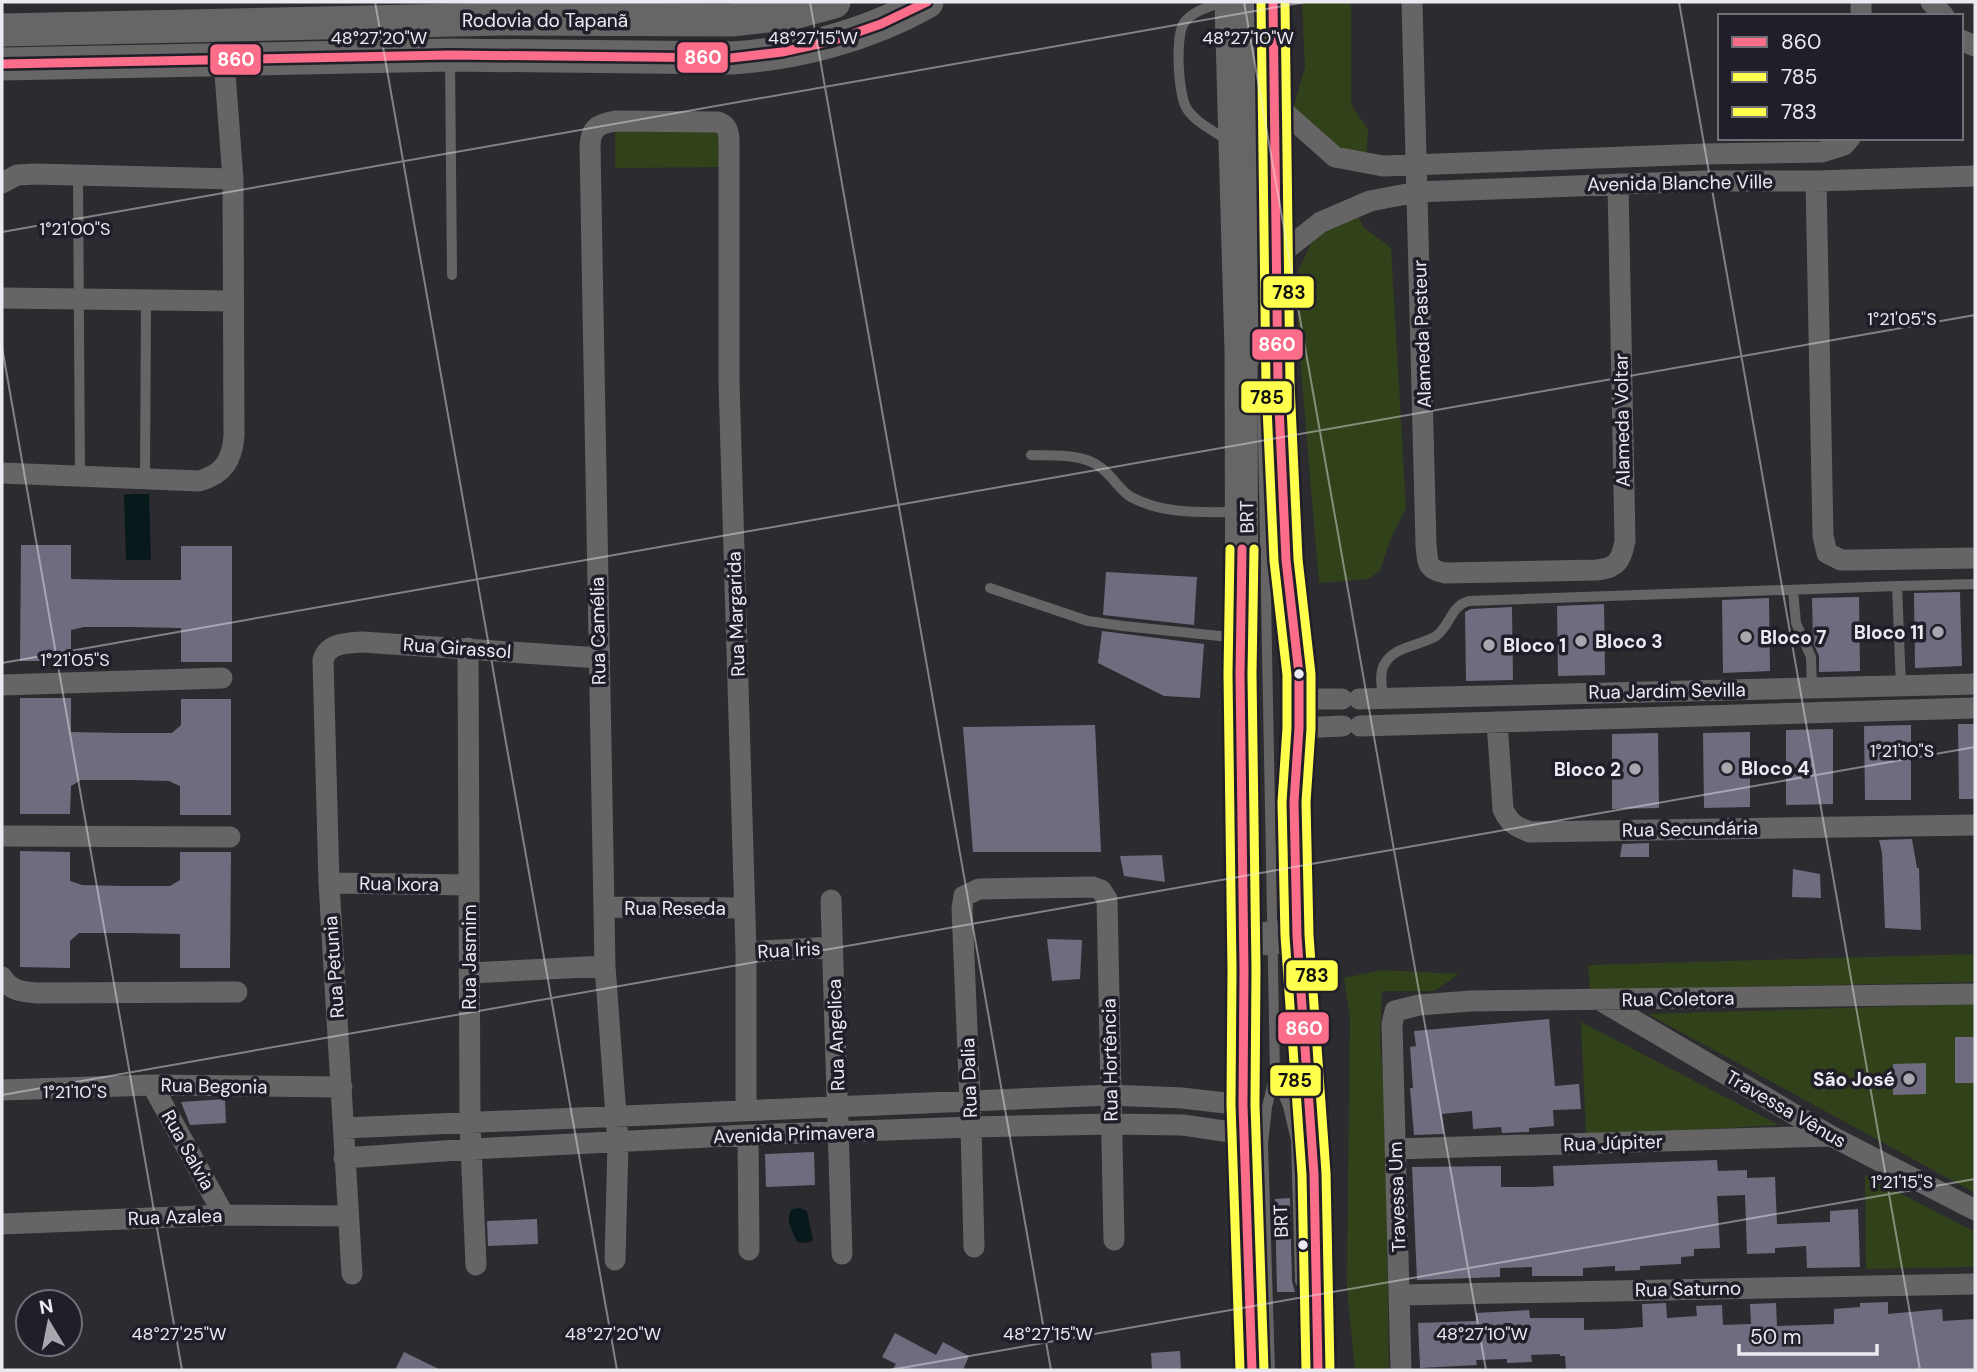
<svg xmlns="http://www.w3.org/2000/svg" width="1977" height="1372" viewBox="0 0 1977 1372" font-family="'DM Sans',sans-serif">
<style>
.green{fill:#31421a}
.water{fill:#08191b}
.building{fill:#706c7f}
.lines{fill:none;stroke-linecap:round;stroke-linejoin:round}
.lane{stroke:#666464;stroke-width:10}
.street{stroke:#666464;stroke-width:21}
.primary{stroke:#676666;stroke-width:33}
.bus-1-casing{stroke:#201e28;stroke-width:14}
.bus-2-casing{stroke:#201e28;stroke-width:14}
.bus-3-casing{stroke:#201e28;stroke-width:14}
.bus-1{stroke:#fb6d88;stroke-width:9}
.bus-2{stroke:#ffff4d;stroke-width:9}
.bus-3{stroke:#ffff4d;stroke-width:9}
.ticks{fill:none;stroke:#ebeaf1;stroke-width:2;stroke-opacity:0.45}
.poi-dot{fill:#a8a7ad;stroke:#201e28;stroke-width:2.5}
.bus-dot{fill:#ebeaf1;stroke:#201e28;stroke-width:2.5}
.labels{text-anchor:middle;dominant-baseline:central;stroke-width:7;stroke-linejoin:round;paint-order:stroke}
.street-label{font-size:19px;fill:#ebeaf1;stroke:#201e28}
.poi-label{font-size:19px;font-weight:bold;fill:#ebeaf1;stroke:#201e28;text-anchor:start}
.ticks-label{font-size:18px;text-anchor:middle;fill:#ebeaf1;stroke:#201e28;stroke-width:7;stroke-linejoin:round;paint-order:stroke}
.line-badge{stroke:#201e28;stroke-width:2.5}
.badge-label{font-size:19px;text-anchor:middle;font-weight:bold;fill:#fff}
.pale-badge-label{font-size:19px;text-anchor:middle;font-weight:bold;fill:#111}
</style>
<rect width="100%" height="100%" fill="#2b2b30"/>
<path class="green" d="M1302,2H1351V105L1368,129L1366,165L1291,117L1305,67Z
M726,130V167L615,168V131Z
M1354,207L1363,227L1391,248L1406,508L1390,540L1380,570L1369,579L1319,583L1298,334V271L1321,222Z
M1975,954V982L1590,990L1588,965Z
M1382,970L1459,974L1434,991H1382L1380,1038L1385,1106L1389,1370H1355L1347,1287L1350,1018L1344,978Z
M1975,1004V1193L1648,1014Z
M1581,1022L1779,1125L1586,1136Z
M1865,1175L1975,1232V1267L1866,1269Z"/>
<path class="water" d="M124,494H149L151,560H126Z
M800,1208L807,1211L813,1240L807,1243L797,1242C793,1231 784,1220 792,1209Z"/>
<path class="building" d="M21,545H71V579L122,580H181V546H232V662H181V628L130,627H84L71,630V661H20Z
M1106,572L1197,577L1194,625L1103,615Z
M1960,592L1962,666L1915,668L1914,593Z
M1859,597L1860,671L1819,672V656L1813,642L1812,598Z
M1769,598L1770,671L1723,673L1722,600Z
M1604,604L1605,675L1558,676L1557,606Z
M1512,607L1513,680L1466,681L1465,612L1471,609Z
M1102,631L1204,644L1200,698L1164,696L1098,663Z
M20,698H71V732L121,733H172L181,725V699H231V815H180V786L169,781L130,780H81L71,786L70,814H20Z
M1958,724H1975V799H1959Z
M1095,725L1101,852H973L963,727Z
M1911,725V800H1865L1864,726Z
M1833,729V804L1786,805V730Z
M1750,732V807L1704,808L1703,733Z
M1658,733L1659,808L1612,809V734Z
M1912,839L1917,868H1919L1921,930L1885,928L1882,853L1879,840Z
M1649,843V857H1620L1622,844Z
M20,851L70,852V881L82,885L121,886H170L180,880V852H231L230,968H180V934L129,933H79L70,941V968L20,967Z
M1162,855L1165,882L1124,876L1120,856Z
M1793,869L1820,874L1821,898L1792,897Z
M1047,939L1082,940L1080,979L1052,981Z
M1549,1019L1555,1086L1579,1084L1581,1109L1553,1110L1554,1126L1529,1128V1132L1502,1133L1501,1127L1473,1129L1472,1111L1442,1114L1444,1134L1414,1135L1410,1088H1413L1410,1047L1416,1046L1414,1031Z
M1955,1037H1975V1083H1955Z
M1926,1063V1094L1893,1095V1064Z
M225,1099L226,1123L190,1125L181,1102Z
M814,1152L815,1185L766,1187L765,1154Z
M1717,1160L1718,1171L1747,1170V1178L1775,1177L1777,1224L1830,1222V1211L1858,1209L1860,1267L1807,1268L1806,1246L1775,1248V1253L1747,1254L1745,1195L1717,1196L1720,1248L1694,1249V1256L1681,1257V1264L1640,1266V1270L1615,1271V1266L1583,1268V1276H1532V1267L1500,1268V1277L1417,1280L1412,1167L1501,1166V1187H1531L1554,1186L1553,1166Z
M1290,1198L1292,1281L1295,1292H1277L1275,1199Z
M537,1219L538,1244L488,1246L487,1221Z
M1888,1302V1314L1942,1309L1943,1321L1975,1319V1370H1566L1565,1356H1560V1354L1531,1355L1532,1362L1507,1363V1359L1476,1360L1477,1365L1420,1368L1418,1323L1476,1321V1313L1529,1310L1530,1318H1584V1330L1615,1329L1643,1327L1642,1304L1666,1303L1667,1318L1697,1316L1696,1306L1722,1305L1723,1325L1751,1324L1750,1304L1776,1303L1777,1326L1834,1324V1309L1860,1307V1303Z
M895,1333L936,1355L943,1342L969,1356L963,1370H892L896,1364L882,1357Z
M1180,1351L1181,1370H1152L1151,1353Z
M404,1352L441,1370H395Z"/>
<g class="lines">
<path class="lane" d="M1221,2C1209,7 1192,11 1184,23C1175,36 1178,95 1187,109C1196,123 1216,132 1230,142
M1252,2L1261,361
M450,58L452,275
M78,175L80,476
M1262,384L1275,1074L1267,1107L1263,1144L1270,1370
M1031,455C1051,456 1083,453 1100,467C1112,475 1119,490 1131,497C1164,515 1203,512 1239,512
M145,479L146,300
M1897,586L1975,584
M990,588L1088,621L1123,626L1239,638
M1793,590L1796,623L1811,657L1812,688
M1383,698C1382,688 1379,674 1384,665C1393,646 1420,646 1436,636C1451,625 1450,606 1469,601L1897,586L1901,686
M1275,1074L1288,1106L1296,1140L1300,1281"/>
<path class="street" d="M1412,2L1426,545C1428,563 1426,569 1445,573L1597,570C1617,568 1621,561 1625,541L1618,184
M1861,2V16
M1931,2L1944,16
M1961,40L1975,46
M1273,102L1335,157L1383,166L1704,154L1822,152L1844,145L1850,138
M1816,181L1823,536L1827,553L1841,560H1854L1975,558
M2,183L17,175L36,174L233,179
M1275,258L1321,222L1370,201L1417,192L1704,181H1816L1975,176
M2,298L232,301
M2,473L199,481C224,474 232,460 234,436L233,179L224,60
M468,648L470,1123L476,1265
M2,685L222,678
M1299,699H1342
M1359,699L1975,684
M1497,722L1503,809C1509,823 1516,827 1530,832L1975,825
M1360,726L1975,708
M1299,728L1343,726
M2,836L230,837
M329,883L469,885
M831,900L842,1254
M605,907L745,908
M746,952L833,947
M469,973L605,966
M2,977C10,991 23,992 38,993L237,992
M1603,1002L1831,1136L1975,1210
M152,1085L224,1215
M2,1090L152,1085L342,1087
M344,1128L1110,1095L1182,1098L1243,1105
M748,1135L749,1250
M1395,1149L1831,1136
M344,1158L472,1149L748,1135L971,1127L1111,1124L1183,1125L1244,1134
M2,1224L224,1215L348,1216
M974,1247L971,1127L962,908L964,896L979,889L1093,887L1101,890L1107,899L1114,1240
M615,1260L618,1143L605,966L590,145C591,127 599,124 615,121L718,122C727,125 728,130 729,138V382L746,952V1111
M352,1274L329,883L323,660C328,643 346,643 362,642L599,658
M1400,1295L1975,1284
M1401,1370L1392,1024L1395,1011L1419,1005L1471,1001L1975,994"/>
<path class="primary" d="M1231,2L1241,351L1243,1105L1252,1370
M1273,2L1278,384L1286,560L1299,674V728L1294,802L1297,936L1314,1174L1318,1370
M2,30L502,19L732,20L793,13L834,2
M2,64L450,55L731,58C798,54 868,35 927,2
M1243,940L1297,936"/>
<g class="bus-1-casing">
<path id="bus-1" d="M1273,2L1278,384L1286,560L1299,674V728L1294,802L1297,936L1314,1174L1318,1370
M2,64L450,55L731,58L782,52L832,41L881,24L927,2
M1242,549L1240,674L1244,969L1243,1105L1252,1370"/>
</g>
<g class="bus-2-casing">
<path id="bus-2" d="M1261,2L1266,385L1274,561L1287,675V728L1282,802L1285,936L1302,1175L1306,1370
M1230,549L1228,674L1232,969L1231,1105L1240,1370"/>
</g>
<g class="bus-3-casing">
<path id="bus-3" d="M1285,2L1290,384L1298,559L1311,674V729L1306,802L1309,935L1326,1173L1330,1370
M1254,549L1252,674L1256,969L1255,1105L1264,1370"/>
</g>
<use href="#bus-1" class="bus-1"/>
<use href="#bus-2" class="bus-2"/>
<use href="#bus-3" class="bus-3"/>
</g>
<path class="ticks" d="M375,2L617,1370M810,2L1051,1370M1244,2L1486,1370M1679,2L1920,1370M2,232L1306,2M2,347L182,1370M2,663L1975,315M2,1095L1975,747M890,1370L1975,1179"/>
<g class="poi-dot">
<circle cx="1938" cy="632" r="7"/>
<circle cx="1746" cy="637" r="7"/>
<circle cx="1581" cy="641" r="7"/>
<circle cx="1489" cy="645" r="7"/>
<circle cx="1727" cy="768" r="7"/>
<circle cx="1635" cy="769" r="7"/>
<circle cx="1909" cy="1079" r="7"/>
</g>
<g class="bus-dot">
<circle cx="1299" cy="674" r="6"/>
<circle cx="1303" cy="1245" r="6"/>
</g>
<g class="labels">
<g class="street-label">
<text x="545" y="20">Rodovia do Tapanã</text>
<text transform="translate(1680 183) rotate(-1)">Avenida Blanche Ville</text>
<text transform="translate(1422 334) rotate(-92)">Alameda Pasteur</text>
<text transform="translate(1622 420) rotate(-91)">Alameda Voltar</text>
<text transform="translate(1247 517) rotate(-91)">BRT</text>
<text transform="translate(736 614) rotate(-92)">Rua Margarida</text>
<text transform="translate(598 631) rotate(-91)">Rua Camélia</text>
<text transform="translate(457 648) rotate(4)">Rua Girassol</text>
<text transform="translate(1667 691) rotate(-1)">Rua Jardim Sevilla</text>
<text transform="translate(1690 829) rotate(-1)">Rua Secundária</text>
<text transform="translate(399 884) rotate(1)">Rua Ixora</text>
<text x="675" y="908">Rua Reseda</text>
<text transform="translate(789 950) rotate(-3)">Rua Iris</text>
<text transform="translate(469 957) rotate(-90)">Rua Jasmim</text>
<text transform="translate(334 967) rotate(-94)">Rua Petunia</text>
<text transform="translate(1678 999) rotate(-1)">Rua Coletora</text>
<text transform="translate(836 1035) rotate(-92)">Rua Angelica</text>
<text transform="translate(1110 1060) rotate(-91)">Rua Hortência</text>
<text transform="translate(969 1078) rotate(-92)">Rua Dalia</text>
<text transform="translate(214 1086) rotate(1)">Rua Begonia</text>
<text transform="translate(1786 1109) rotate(30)">Travessa Vênus</text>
<text transform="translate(794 1134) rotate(-2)">Avenida Primavera</text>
<text transform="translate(1613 1143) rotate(-2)">Rua Júpiter</text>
<text transform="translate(188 1150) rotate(61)">Rua Salvia</text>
<text transform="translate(1397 1197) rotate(-92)">Travessa Um</text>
<text transform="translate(175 1217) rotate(-2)">Rua Azalea</text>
<text transform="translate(1281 1221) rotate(-92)">BRT</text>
<text transform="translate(1688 1289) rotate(-1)">Rua Saturno</text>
</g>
<g class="poi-label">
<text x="1924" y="632" text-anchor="end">Bloco 11</text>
<text x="1760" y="637">Bloco 7</text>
<text x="1595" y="641">Bloco 3</text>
<text x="1503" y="645">Bloco 1</text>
<text x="1741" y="768">Bloco 4</text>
<text x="1621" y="769" text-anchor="end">Bloco 2</text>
<text x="1895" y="1079" text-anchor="end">São José</text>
</g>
</g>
<g class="ticks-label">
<text x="379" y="44">48°27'20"W</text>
<text x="813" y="44">48°27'15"W</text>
<text x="1248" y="44">48°27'10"W</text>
<text x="75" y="235">1°21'00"S</text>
<text x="1902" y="325">1°21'05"S</text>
<text x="75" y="666">1°21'05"S</text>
<text x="1902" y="757">1°21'10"S</text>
<text x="75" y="1098">1°21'10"S</text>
<text x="1902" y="1188">1°21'15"S</text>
<text x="179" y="1340">48°27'25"W</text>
<text x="613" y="1340">48°27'20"W</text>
<text x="1048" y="1340">48°27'15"W</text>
<text x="1482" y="1340">48°27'10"W</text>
</g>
<g class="line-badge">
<rect x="676" y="41" width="53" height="33" rx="7" fill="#fb6d88"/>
<rect x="209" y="43" width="53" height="33" rx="7" fill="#fb6d88"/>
<rect x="1262" y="275" width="53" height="34" rx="7" fill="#ffff4d"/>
<rect x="1251" y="328" width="53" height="33" rx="7" fill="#fb6d88"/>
<rect x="1240" y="380" width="53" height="34" rx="7" fill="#ffff4d"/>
<rect x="1285" y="959" width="54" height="33" rx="7" fill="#ffff4d"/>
<rect x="1277" y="1011" width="53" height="34" rx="7" fill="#fb6d88"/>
<rect x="1269" y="1064" width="53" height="33" rx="7" fill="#ffff4d"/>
</g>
<g class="badge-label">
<text x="703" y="64">860</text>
<text x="236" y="66">860</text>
<text x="1277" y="351">860</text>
<text x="1304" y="1035">860</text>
</g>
<g class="pale-badge-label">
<text x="1289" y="299">783</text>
<text x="1267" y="404">785</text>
<text x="1312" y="982">783</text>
<text x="1295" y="1087">785</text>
</g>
<rect width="1977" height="1372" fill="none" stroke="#ebeaf1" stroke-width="7"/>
<rect x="1718" y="14" width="245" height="126" fill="#201e28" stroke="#717078" stroke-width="2"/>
<rect x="1732" y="37" width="35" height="10" fill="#fb6d88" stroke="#717078" stroke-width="2"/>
<text x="1781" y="49" font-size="21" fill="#ebeaf1">860</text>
<rect x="1732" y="72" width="35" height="10" fill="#ffff4d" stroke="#717078" stroke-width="2"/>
<text x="1781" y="84" font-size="21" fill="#ebeaf1">785</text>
<rect x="1732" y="107" width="35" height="10" fill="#ffff4d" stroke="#717078" stroke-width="2"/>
<text x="1781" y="119" font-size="21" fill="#ebeaf1">783</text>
<g transform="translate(49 1323) rotate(350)"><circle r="33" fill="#201e28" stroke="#717078" stroke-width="2"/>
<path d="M0-5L12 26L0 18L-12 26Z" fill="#a8a7ad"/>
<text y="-10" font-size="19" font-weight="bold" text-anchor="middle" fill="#ebeaf1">N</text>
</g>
<path d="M1739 1344v10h138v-10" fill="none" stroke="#ebeaf1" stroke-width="3.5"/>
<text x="1750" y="1344" font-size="21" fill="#ebeaf1" stroke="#201e28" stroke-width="5" paint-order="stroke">50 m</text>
</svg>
